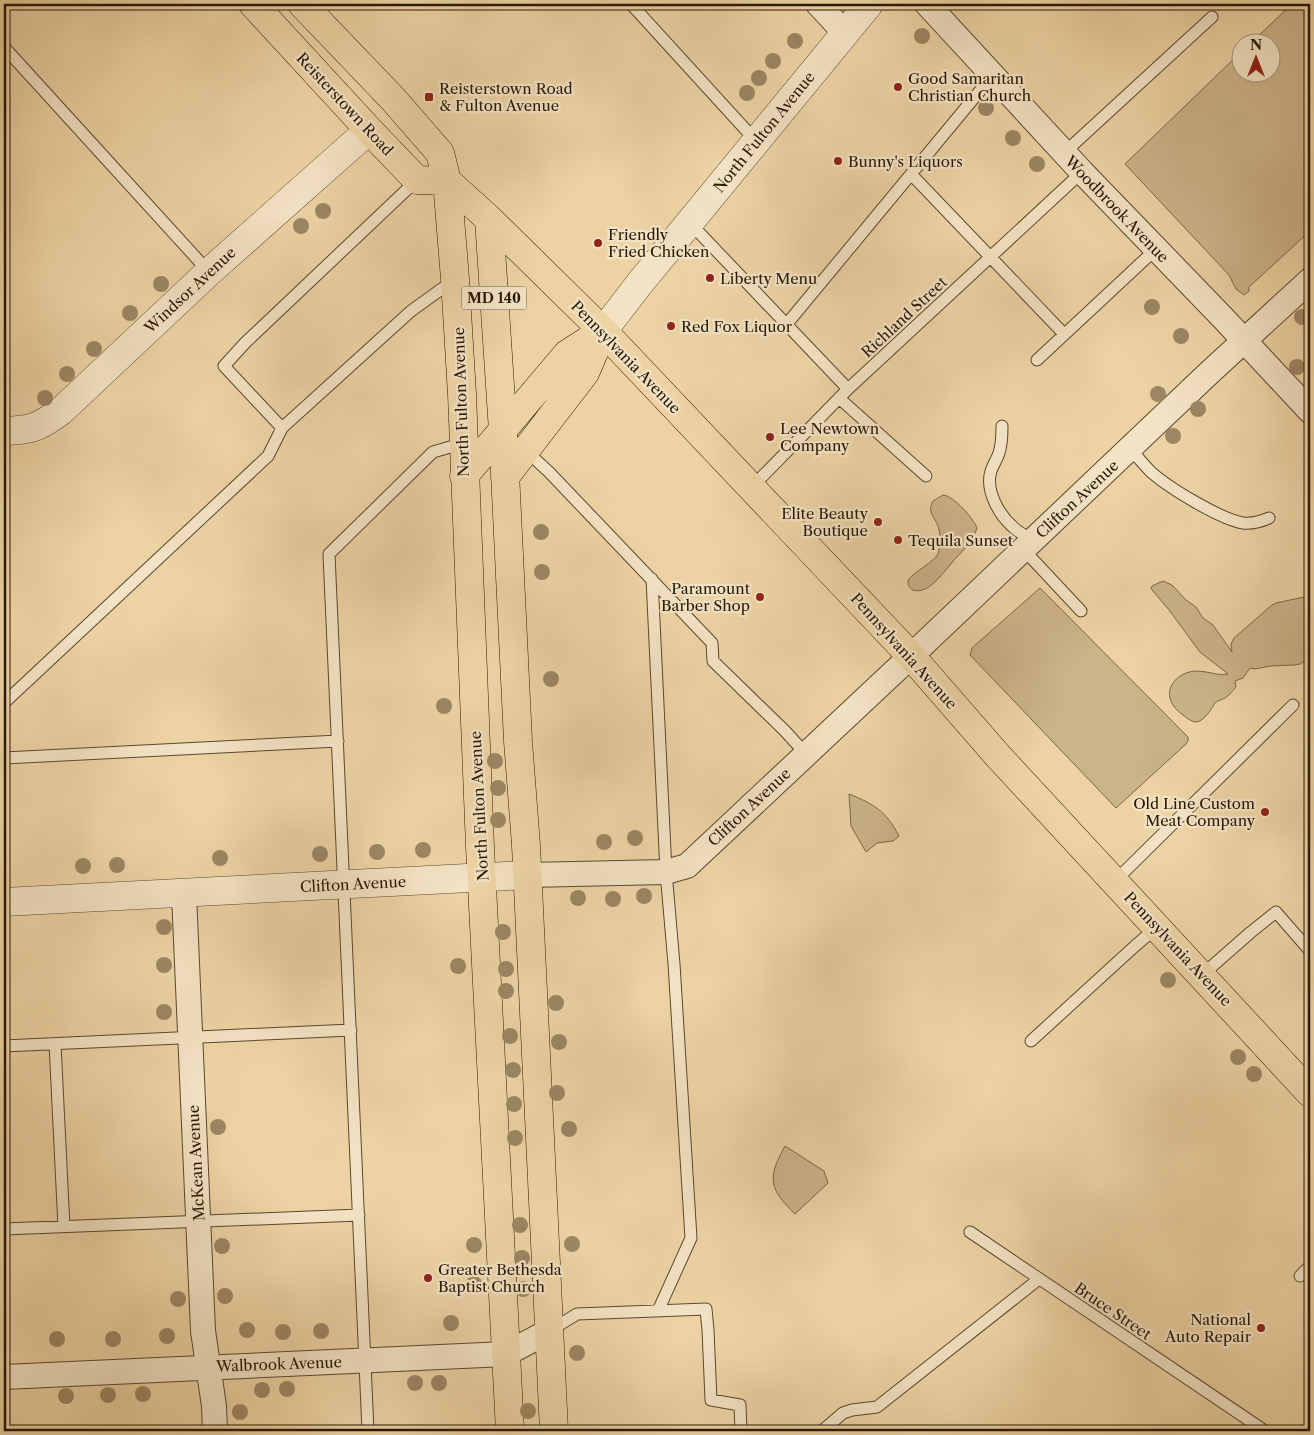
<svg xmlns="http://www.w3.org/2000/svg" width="1314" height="1435" viewBox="0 0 1314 1435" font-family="'Libre Caslon Text',serif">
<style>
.green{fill:#ccb389;stroke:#7a6647}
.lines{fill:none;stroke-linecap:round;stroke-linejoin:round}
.service-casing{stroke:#59482d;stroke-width:13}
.minor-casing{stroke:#59482d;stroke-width:26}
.tertiary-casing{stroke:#59482d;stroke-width:29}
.primary-casing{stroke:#281905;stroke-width:29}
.service{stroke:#f3e2c4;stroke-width:11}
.minor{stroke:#f3e2c4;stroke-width:24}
.tertiary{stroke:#f3e2c4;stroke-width:28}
.primary{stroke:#edd3a4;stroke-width:28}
.tree{fill:#9c8663}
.poi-dot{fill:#8f2418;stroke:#f3e2c4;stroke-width:2}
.labels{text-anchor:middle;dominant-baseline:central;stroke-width:4.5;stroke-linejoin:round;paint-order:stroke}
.shield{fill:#f3e2c4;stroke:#65553e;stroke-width:1}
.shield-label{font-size:14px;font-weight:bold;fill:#281905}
.poi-label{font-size:15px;fill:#281905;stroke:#f3e2c4;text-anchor:start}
.street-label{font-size:15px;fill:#281905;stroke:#f3e2c4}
</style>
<rect width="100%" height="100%" fill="#edd3a4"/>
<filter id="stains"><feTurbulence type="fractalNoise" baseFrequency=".004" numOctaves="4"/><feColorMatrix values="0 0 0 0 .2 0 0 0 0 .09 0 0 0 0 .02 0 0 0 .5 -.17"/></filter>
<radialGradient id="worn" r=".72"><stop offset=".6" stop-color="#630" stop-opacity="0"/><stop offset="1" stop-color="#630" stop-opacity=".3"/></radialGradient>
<path class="green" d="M1292,4H1310V231L1249,287V291L1244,295L1236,289L1229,275L1125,164L1241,52L1242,72H1272V42H1252Z
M943,495C954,496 973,518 977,528C971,546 961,551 950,565C942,574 928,595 913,590C909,588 908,585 908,580C915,571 934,562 938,554C940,548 941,536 939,530C937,518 926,514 933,501Z
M1163,581L1172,585L1186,600L1196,607L1203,618L1213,625L1232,652L1231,644L1234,638L1272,605L1276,603L1304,597L1310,600V657L1300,664L1295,665L1270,666L1255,669L1250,668L1243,678L1235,681L1236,687C1233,690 1230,695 1225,698C1222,700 1218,700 1215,703C1211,709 1205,721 1196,722C1191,722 1186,717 1183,715C1164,702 1165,682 1186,673C1201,667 1216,677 1228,674L1200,652L1169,610L1153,591L1151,588L1152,586Z
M1040,588L1188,737V741L1186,744L1116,808L970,655L972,648Z
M849,794C874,804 886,811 899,836L893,841L877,843L866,852L851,826Z
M785,1146L824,1171L828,1183L795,1214C769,1189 767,1178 785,1146Z"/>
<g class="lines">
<g class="service-casing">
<path id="service" d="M631,4L756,141
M4,47L209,272
M1064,153L1212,17
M911,174L1064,334
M690,223L848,389
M786,325L993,75
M1037,360L1156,249
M839,398L926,476
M1002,426C1002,435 1002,444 999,453C997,459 993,465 991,471C985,490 999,515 1013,527C1018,532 1026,536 1032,540
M282,428L224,366L245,343L417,180
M1130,449C1137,456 1144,465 1151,472C1169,488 1220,519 1243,523C1253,524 1260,522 1269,518
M526,451L549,472L712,643L713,661L785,731L806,754
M751,488L848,389L1082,172
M1023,549L1081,611
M652,579L666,872L674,964L691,1238L658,1311
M4,703L268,456L282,428L411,311L454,280
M4,758L338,741
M1115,881L1293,705
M1202,975L1251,932L1276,912L1310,951
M1031,1041L1135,946L1157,927
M55,1044L64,1227
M4,1046L351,1030
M4,1229L359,1215
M970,1232L1265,1431
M1300,1276L1310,1266
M551,1330L577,1314L706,1309L708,1330L711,1400L740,1405L741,1431
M368,1431L329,554L433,452L464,443
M822,1431L843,1413L852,1410L877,1407L1039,1279"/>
</g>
<g class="minor-casing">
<path id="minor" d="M818,4L845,33
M927,4L1082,172L1224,319L1310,411
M527,875L666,872L687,866L911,656L1209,373L1310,280
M184,894L203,1331L214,1406L215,1431
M4,1377L506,1354L549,1331"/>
</g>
<g class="tertiary-casing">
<path id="tertiary" d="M603,331L640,283L869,4
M4,431C32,430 38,428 61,411L209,272L369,130
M4,902L527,875"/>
</g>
<g class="primary-casing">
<path id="primary" d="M253,4L369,130L417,180L447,181L489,219L603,331L911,656L998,756L1310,1093
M302,4L393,99L440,153L447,181L455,279L462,394L480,847L510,1431
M489,219L503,431L518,741L526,845L554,1431
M464,476L567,354L603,331
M505,477L585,373L603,331"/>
</g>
<use href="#service" class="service"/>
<use href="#minor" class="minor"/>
<use href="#tertiary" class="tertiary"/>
<use href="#primary" class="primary"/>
</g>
<g class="tree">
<circle cx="922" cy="36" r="8"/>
<circle cx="795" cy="41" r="8"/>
<circle cx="773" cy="61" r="8"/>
<circle cx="759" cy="78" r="8"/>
<circle cx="747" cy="93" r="8"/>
<circle cx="986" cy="108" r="8"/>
<circle cx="1013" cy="138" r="8"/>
<circle cx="1037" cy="164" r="8"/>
<circle cx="323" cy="211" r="8"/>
<circle cx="301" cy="226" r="8"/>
<circle cx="161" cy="284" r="8"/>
<circle cx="1152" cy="307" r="8"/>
<circle cx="130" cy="313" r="8"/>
<circle cx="1302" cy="317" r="8"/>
<circle cx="1181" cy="336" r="8"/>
<circle cx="94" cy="349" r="8"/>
<circle cx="1297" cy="367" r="8"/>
<circle cx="67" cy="374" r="8"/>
<circle cx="1158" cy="394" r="8"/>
<circle cx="45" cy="398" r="8"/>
<circle cx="1198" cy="409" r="8"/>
<circle cx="1173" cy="436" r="8"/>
<circle cx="541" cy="532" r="8"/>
<circle cx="542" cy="572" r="8"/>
<circle cx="551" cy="679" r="8"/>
<circle cx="444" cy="706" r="8"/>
<circle cx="495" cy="761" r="8"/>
<circle cx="498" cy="788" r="8"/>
<circle cx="498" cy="820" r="8"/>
<circle cx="635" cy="838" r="8"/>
<circle cx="604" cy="842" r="8"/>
<circle cx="423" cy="850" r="8"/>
<circle cx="377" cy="852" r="8"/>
<circle cx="320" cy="854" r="8"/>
<circle cx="220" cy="858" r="8"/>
<circle cx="117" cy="865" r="8"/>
<circle cx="83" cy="866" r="8"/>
<circle cx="644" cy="896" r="8"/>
<circle cx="578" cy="898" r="8"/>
<circle cx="613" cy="899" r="8"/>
<circle cx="164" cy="927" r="8"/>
<circle cx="503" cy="932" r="8"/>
<circle cx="164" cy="965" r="8"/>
<circle cx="458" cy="966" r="8"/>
<circle cx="506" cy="969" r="8"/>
<circle cx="1168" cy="980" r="8"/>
<circle cx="506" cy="991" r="8"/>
<circle cx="556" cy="1003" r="8"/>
<circle cx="164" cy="1012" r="8"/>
<circle cx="510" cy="1036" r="8"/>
<circle cx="559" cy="1042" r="8"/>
<circle cx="1238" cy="1057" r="8"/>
<circle cx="513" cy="1070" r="8"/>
<circle cx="1254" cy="1074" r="8"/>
<circle cx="557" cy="1093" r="8"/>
<circle cx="514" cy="1104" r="8"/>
<circle cx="218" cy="1127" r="8"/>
<circle cx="569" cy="1129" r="8"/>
<circle cx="515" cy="1138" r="8"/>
<circle cx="520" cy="1225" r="8"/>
<circle cx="572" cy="1244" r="8"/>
<circle cx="474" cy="1245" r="8"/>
<circle cx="222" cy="1246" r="8"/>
<circle cx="522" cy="1258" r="8"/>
<circle cx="474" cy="1284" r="8"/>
<circle cx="523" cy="1289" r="8"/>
<circle cx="225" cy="1296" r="8"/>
<circle cx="178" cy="1299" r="8"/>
<circle cx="451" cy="1323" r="8"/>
<circle cx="247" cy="1330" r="8"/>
<circle cx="321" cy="1331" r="8"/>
<circle cx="283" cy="1332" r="8"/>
<circle cx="167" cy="1336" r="8"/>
<circle cx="57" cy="1339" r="8"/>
<circle cx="113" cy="1339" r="8"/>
<circle cx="577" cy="1353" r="8"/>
<circle cx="415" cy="1383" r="8"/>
<circle cx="439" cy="1383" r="8"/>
<circle cx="287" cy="1389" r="8"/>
<circle cx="262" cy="1390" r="8"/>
<circle cx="143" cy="1394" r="8"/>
<circle cx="108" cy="1395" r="8"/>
<circle cx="66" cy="1396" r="8"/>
<circle cx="528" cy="1411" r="8"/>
<circle cx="240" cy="1412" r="8"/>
</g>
<g class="poi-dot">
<circle cx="898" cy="87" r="5"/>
<rect x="424" y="92" width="10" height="10" rx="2.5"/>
<circle cx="838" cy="161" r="5"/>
<circle cx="598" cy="243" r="5"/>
<circle cx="710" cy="278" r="5"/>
<circle cx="671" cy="326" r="5"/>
<circle cx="770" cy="437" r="5"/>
<circle cx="878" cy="522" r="5"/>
<circle cx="898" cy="540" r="5"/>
<circle cx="760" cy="597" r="5"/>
<circle cx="1265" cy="812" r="5"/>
<circle cx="428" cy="1278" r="5"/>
<circle cx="1261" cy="1328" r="5"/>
</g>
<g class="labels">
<rect class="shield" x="461.5" y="286.5" width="65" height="23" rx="4"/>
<g class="shield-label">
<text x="494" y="298">MD 140</text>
</g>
<g class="poi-label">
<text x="908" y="78">Good Samaritan<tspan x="908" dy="17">Christian Church</tspan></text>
<text x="439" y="88">Reisterstown Road<tspan x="439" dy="17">&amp; Fulton Avenue</tspan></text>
<text x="848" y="161">Bunny's Liquors</text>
<text x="608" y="234">Friendly<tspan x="608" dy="17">Fried Chicken</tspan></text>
<text x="720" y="278">Liberty Menu</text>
<text x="681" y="326">Red Fox Liquor</text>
<text x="780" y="428">Lee Newtown<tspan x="780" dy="17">Company</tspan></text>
<text x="868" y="513" text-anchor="end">Elite Beauty<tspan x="868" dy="17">Boutique</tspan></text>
<text x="908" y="540">Tequila Sunset</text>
<text x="750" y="588" text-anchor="end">Paramount<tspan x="750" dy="17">Barber Shop</tspan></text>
<text x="1255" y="803" text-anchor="end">Old Line Custom<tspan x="1255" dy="17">Meat Company</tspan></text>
<text x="438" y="1269">Greater Bethesda<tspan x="438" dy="17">Baptist Church</tspan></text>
<text x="1251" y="1319" text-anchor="end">National<tspan x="1251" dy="17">Auto Repair</tspan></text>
</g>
<g class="street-label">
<text transform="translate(345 104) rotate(47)">Reisterstown Road</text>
<text transform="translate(764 132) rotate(-51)">North Fulton Avenue</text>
<text transform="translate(1117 209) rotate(46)">Woodbrook Avenue</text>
<text transform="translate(190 290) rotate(-43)">Windsor Avenue</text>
<text transform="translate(904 317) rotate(-43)">Richland Street</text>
<text transform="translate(626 357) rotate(46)">Pennsylvania Avenue</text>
<text transform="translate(461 402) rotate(-92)">North Fulton Avenue</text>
<text transform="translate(1077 499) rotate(-43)">Clifton Avenue</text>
<text transform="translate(904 651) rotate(48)">Pennsylvania Avenue</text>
<text transform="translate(479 806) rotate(-93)">North Fulton Avenue</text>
<text transform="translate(749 807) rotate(-43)">Clifton Avenue</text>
<text transform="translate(353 884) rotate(-3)">Clifton Avenue</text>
<text transform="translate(1178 949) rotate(47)">Pennsylvania Avenue</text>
<text transform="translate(196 1163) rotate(-93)">McKean Avenue</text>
<text transform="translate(1113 1311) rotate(34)">Bruce Street</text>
<text transform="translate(279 1364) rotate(-2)">Walbrook Avenue</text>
</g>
</g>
<rect width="1314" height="1435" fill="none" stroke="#edd3a4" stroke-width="20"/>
<rect x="5" y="5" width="1304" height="1425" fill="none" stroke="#281905" stroke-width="2.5"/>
<rect x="10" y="10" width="1294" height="1415" fill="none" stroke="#281905"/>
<g transform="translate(1256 58)"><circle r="24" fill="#f3e2c4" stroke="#a29278"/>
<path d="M0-4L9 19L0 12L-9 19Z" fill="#8f2418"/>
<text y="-8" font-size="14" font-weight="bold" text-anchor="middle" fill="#281905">N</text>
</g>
<rect width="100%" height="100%" filter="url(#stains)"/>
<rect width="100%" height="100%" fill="url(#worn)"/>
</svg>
